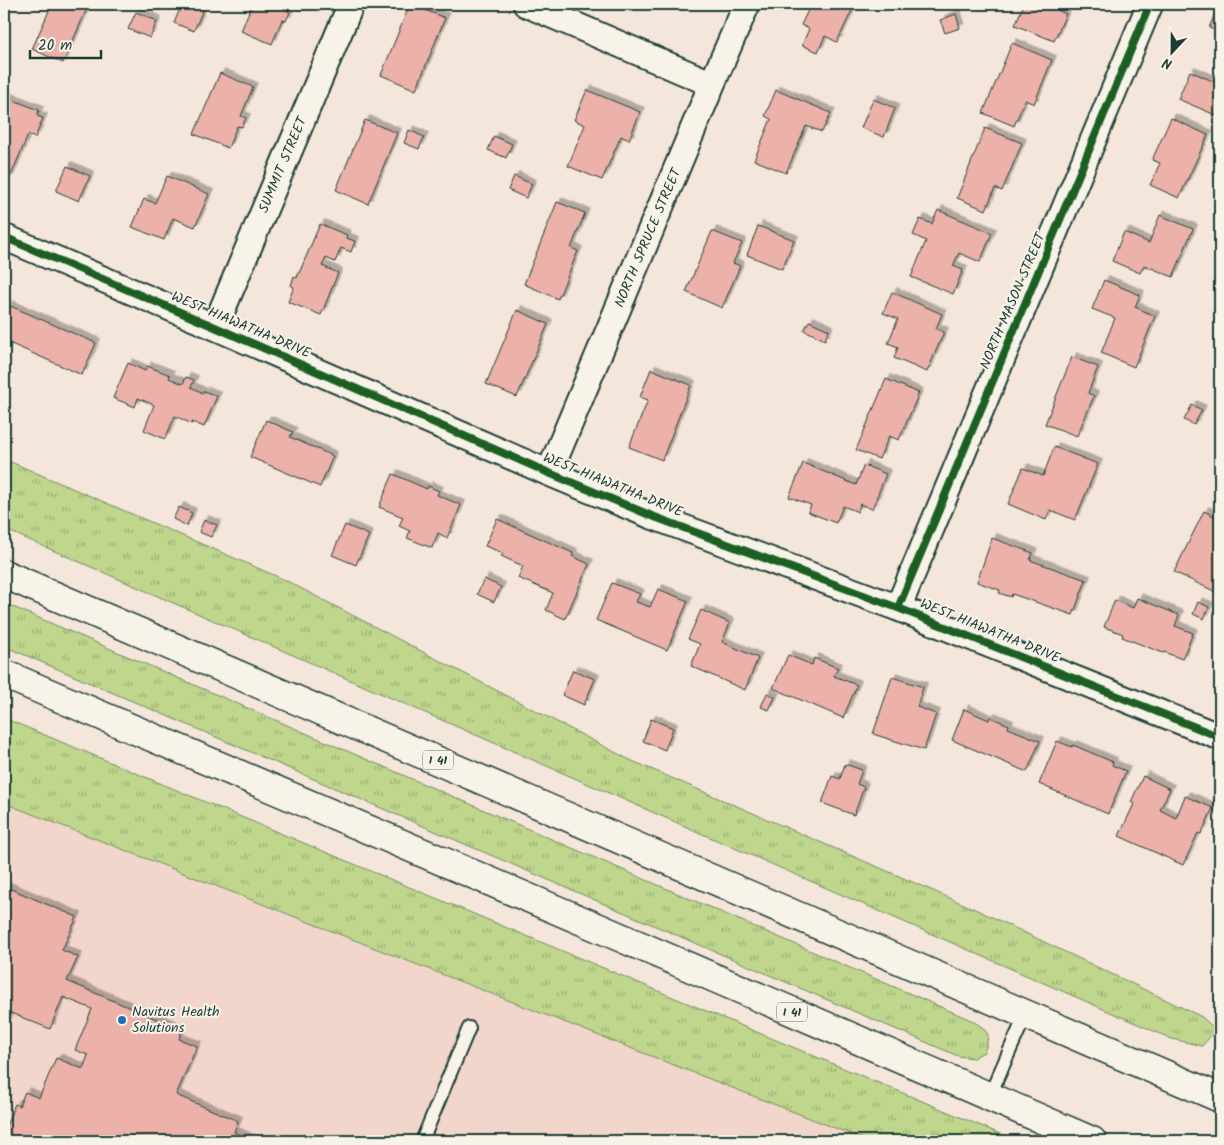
<svg xmlns="http://www.w3.org/2000/svg" width="1224" height="1145" viewBox="0 0 1224 1145" font-family="Kalam,sans-serif">
<style>
.built{fill:#f2d6cc}
.grass{fill:url(#grass-tufts);stroke:#6f8a60}
.building{fill:#ecb1a9;stroke:#1f3d34;filter:url(#shadow)}
.lines{fill:none;stroke-linecap:round;stroke-linejoin:round}
.service-casing{stroke:#1f3d34;stroke-width:16}
.minor-casing{stroke:#1f3d34;stroke-width:29}
.motorway-casing{stroke:#1f3d34;stroke-width:31}
.service{stroke:#f7f3e8;stroke-width:12}
.minor{stroke:#f7f3e8;stroke-width:25}
.motorway{stroke:#f7f3e8;stroke-width:28}
.cycleway-casing{stroke:#f7f3e8;stroke-width:11}
.cycleway{stroke:#1b5e20;stroke-width:8}
.poi-dot{fill:#1f6fb2;stroke:#f7f3e8;stroke-width:2}
.labels{text-anchor:middle;dominant-baseline:central;stroke-width:4;stroke-linejoin:round;paint-order:stroke}
.shield{fill:#f7f3e8;stroke:#60746a;stroke-width:1}
.shield-label{font-size:12px;font-weight:bold;fill:#1f3d34}
.street-label{font-size:14px;fill:#1f3d34;stroke:#f7f3e8}
.poi-label{font-size:14px;fill:#1f3d34;stroke:#f7f3e8;text-anchor:start}
</style>
<defs>
<pattern id="grass-tufts" width="24" height="20" patternUnits="userSpaceOnUse" patternTransform="scale(1.25)"><rect width="24" height="20" fill="#bfd68c"/><path d="M3 7l-1-3M5 7V3M7 7l1-3M15 17l-1-3M17 17v-4M19 17l1-3" fill="none" stroke="#9baf73"/></pattern>
<filter id="shadow"><feDropShadow dx="4.5" dy="-4.5" stdDeviation="0" flood-color="#0004"/></filter>
</defs>
<rect width="100%" height="100%" fill="#f5e6db"/>
<filter id="ink" filterUnits="userSpaceOnUse"><feTurbulence type="fractalNoise" baseFrequency=".02" numOctaves="2"/><feDisplacementMap in="SourceGraphic" scale="10" xChannelSelector="R" yChannelSelector="G"/><feConvolveMatrix kernelMatrix="1 2 1 2 8 2 1 2 1" color-interpolation-filters="sRGB"/></filter>
<g filter="url(#ink)">
<path class="built" d="M4,803L197,879L868,1141H4Z"/>
<path class="grass" d="M4,459L283,579L630,760L975,909L1202,1017L1216,1030L1202,1046L1172,1039L4,529Z
M4,603L971,1020L982,1027L988,1034L987,1044L984,1052L973,1058L958,1056L4,646Z
M4,718L922,1101L1017,1141H868L4,803Z"/>
<path class="building" d="M52,4H89L63,63L32,49Z
M144,4H162L159,10Z
M182,4H195L204,7L194,31L174,23Z
M252,4H288L286,10L290,12L286,21L282,20L272,44L241,31Z
M410,4L445,18L416,90L381,75Z
M811,4H855L837,42L825,36L818,52L802,45L809,29L801,25Z
M1024,4H1059L1057,10L1066,14L1054,41L1015,25Z
M1063,4H1080L1077,10Z
M1219,4H1220V32L1209,28Z
M136,12L157,21L150,38L128,29Z
M956,14L960,28L945,33L940,20Z
M1012,43L1052,60L1034,104L1025,100L1014,126L983,113Z
M1190,71L1217,83L1220,75V117L1178,99Z
M220,73L253,87L241,116L246,118L242,127L237,126L228,148L194,134Z
M587,90L640,112L629,140L621,136L602,180L568,166L585,125L574,120Z
M776,90L831,113L822,132L806,126L786,173L754,160L771,119L765,116Z
M8,98L39,110L37,116L43,118L35,138L28,135L9,180L4,178V110Z
M873,99L895,108L884,137L861,128Z
M1171,118L1208,135L1179,198L1150,185L1160,163L1152,160Z
M365,120L397,133L368,204L336,190Z
M985,128L1022,143L1002,191L995,188L986,210L957,198Z
M409,130L424,137L419,149L404,143Z
M494,136L512,144L506,158L488,150Z
M67,166L90,176L79,201L56,191Z
M167,176L209,194L195,227L173,218L164,240L132,227L144,199L155,203Z
M514,176L532,184L526,198L508,190Z
M557,202L585,213L571,248L578,251L558,299L524,284Z
M938,210L992,233L980,262L959,253L953,266L963,270L953,294L911,277L926,241L913,235L920,219L932,224Z
M1160,215L1193,229L1173,277L1144,265L1140,273L1112,261L1124,232L1149,243Z
M320,224L347,235L346,238L355,241L351,252L341,248L335,262L326,258L322,266L338,273L321,315L288,302L294,287L291,286L294,276L297,278Z
M758,226L794,240L782,269L747,255Z
M712,231L742,243L733,263L740,266L722,308L686,292Z
M1104,280L1140,295L1135,307L1155,316L1134,367L1101,353L1115,318L1092,309Z
M892,292L942,314L936,329L944,332L927,372L894,358L898,347L888,343L898,319L883,313Z
M8,305L96,343L82,375L9,343L5,353L4,352V315Z
M517,310L548,324L517,397L486,384Z
M809,321L829,330L825,340L804,330Z
M1072,357L1098,367L1088,393L1094,396L1077,436L1045,424Z
M128,363L145,371L147,366L170,375L169,378L183,384L186,377L194,380L191,387L203,393L204,391L217,396L204,427L192,422V424L175,416L165,439L144,430L154,405L138,398L135,407L113,398Z
M651,369L691,385L662,460L629,447L648,400L640,397Z
M886,379L919,393L899,440L889,436L879,459L856,450Z
M1192,405L1202,410L1194,425L1184,420Z
M266,420L293,432L290,437L333,456L320,487L250,457Z
M1054,447L1098,464L1075,520L1050,510L1046,520L1008,504L1023,468L1043,476Z
M803,463L856,485L864,465L886,474L872,509L860,504L858,512L843,506L836,523L808,512L811,505L789,497Z
M393,474L427,489L428,486L439,491L437,495L461,505L447,538L438,533L432,548L407,538L410,531L399,526L403,517L379,507Z
M179,507L192,513L187,526L173,519Z
M1204,511L1220,519V594L1174,572Z
M497,519L573,553L572,556L589,564L565,619L546,610L553,593L518,578L523,566L501,556L503,553L485,546Z
M204,520L217,525L211,537L199,532Z
M345,525L369,535L356,565L332,555Z
M992,538L1033,553L1030,560L1086,580L1073,615L1012,594L1011,597L999,593L1000,590L977,582Z
M484,579L501,587L494,602L477,594Z
M612,583L640,594L636,602L650,607L658,589L688,601L667,650L596,620Z
M1137,598L1179,615L1175,626L1193,633L1182,659L1164,652L1163,653L1122,637L1123,634L1104,627L1115,600L1133,608Z
M1198,602L1209,607L1204,619L1193,614Z
M701,610L730,623L722,642L758,658L745,690L691,666L700,644L688,639Z
M788,655L812,665L814,658L838,668L834,676L857,685L843,718L773,688Z
M573,670L595,679L584,705L562,695Z
M892,677L923,687L917,707L936,714L924,750L873,734Z
M767,693L775,697L769,710L761,707Z
M964,709L989,720L990,717L1009,725L1008,728L1040,741L1027,772L952,740Z
M651,719L673,728L665,750L643,741Z
M1057,741L1072,747L1073,745L1113,762L1112,765L1126,771L1108,814L1039,784Z
M845,764L862,770L857,784L864,787L854,815L822,803L832,776L840,779Z
M1143,776L1170,789L1160,810L1176,818L1185,796L1213,808L1201,834L1198,833L1183,865L1119,836L1134,804L1131,802Z
M4,886L77,917L62,950L78,957L67,981L182,1030L179,1039L197,1046L176,1095L238,1121L234,1132L254,1141H4V1131L15,1104L19,1106L25,1092L39,1098L56,1058L83,1069L88,1055L75,1050L92,1009L63,997L50,1029L11,1013L5,1027H4Z"/>
<g class="lines">
<g class="service-casing">
<path id="service" d="M989,1097L1026,1014
M422,1141L469,1028"/>
</g>
<g class="minor-casing">
<path id="minor" d="M526,4L712,84
M4,237L215,327L549,473L652,516L898,608L1220,737
M215,327L351,4
M549,473L712,84L747,4
M898,608L1150,4"/>
</g>
<g class="motorway-casing">
<path id="motorway" d="M4,574L1220,1098
M4,674L599,928L1092,1141"/>
</g>
<use href="#service" class="service"/>
<use href="#minor" class="minor"/>
<use href="#motorway" class="motorway"/>
<g class="cycleway-casing">
<path id="cycleway" d="M4,237L215,327L549,473L652,516L898,608L1220,737
M898,608L1150,4"/>
</g>
<use href="#cycleway" class="cycleway"/>
</g>
</g>
<circle class="poi-dot" cx="122" cy="1020" r="5"/>
<g class="labels">
<g class="shield">
<rect x="423" y="750.5" width="30" height="19" rx="4"/>
<rect x="777" y="1002.5" width="30" height="19" rx="4"/>
</g>
<g class="shield-label">
<text x="438" y="760">I 41</text>
<text x="792" y="1012">I 41</text>
</g>
<g class="street-label">
<text transform="translate(283 165) rotate(-67)">SUMMIT STREET</text>
<text transform="translate(648 238) rotate(-67)">NORTH SPRUCE STREET</text>
<text transform="translate(1013 301) rotate(-67)">NORTH MASON STREET</text>
<text transform="translate(241 325) rotate(23)">WEST HIAWATHA DRIVE</text>
<text transform="translate(613 485) rotate(22)">WEST HIAWATHA DRIVE</text>
<text transform="translate(990 631) rotate(22)">WEST HIAWATHA DRIVE</text>
</g>
<g class="poi-label">
<text x="132" y="1012">Navitus Health<tspan x="132" dy="16">Solutions</tspan></text>
</g>
</g>
<rect width="1224" height="1145" fill="none" stroke="#f7f3e8" stroke-width="20"/>
<rect x="10" y="10" width="1204" height="1125" fill="none" stroke="#1f3d34" stroke-width="2" filter="url(#ink)"/>
<g transform="translate(1172 52) rotate(202)" stroke="#f7f3e8" stroke-width="4" paint-order="stroke">
<path d="M0-4L9 19L0 12L-9 19Z" fill="#1f3d34"/>
<text y="-8" font-size="14" font-weight="bold" text-anchor="middle" fill="#1f3d34">N</text>
</g>
<path d="M30 50v8h71v-8" fill="none" stroke="#1f3d34" stroke-width="2.5"/>
<text x="38" y="50" font-size="15" fill="#1f3d34" stroke="#f7f3e8" stroke-width="4" paint-order="stroke">20 m</text>
</svg>
